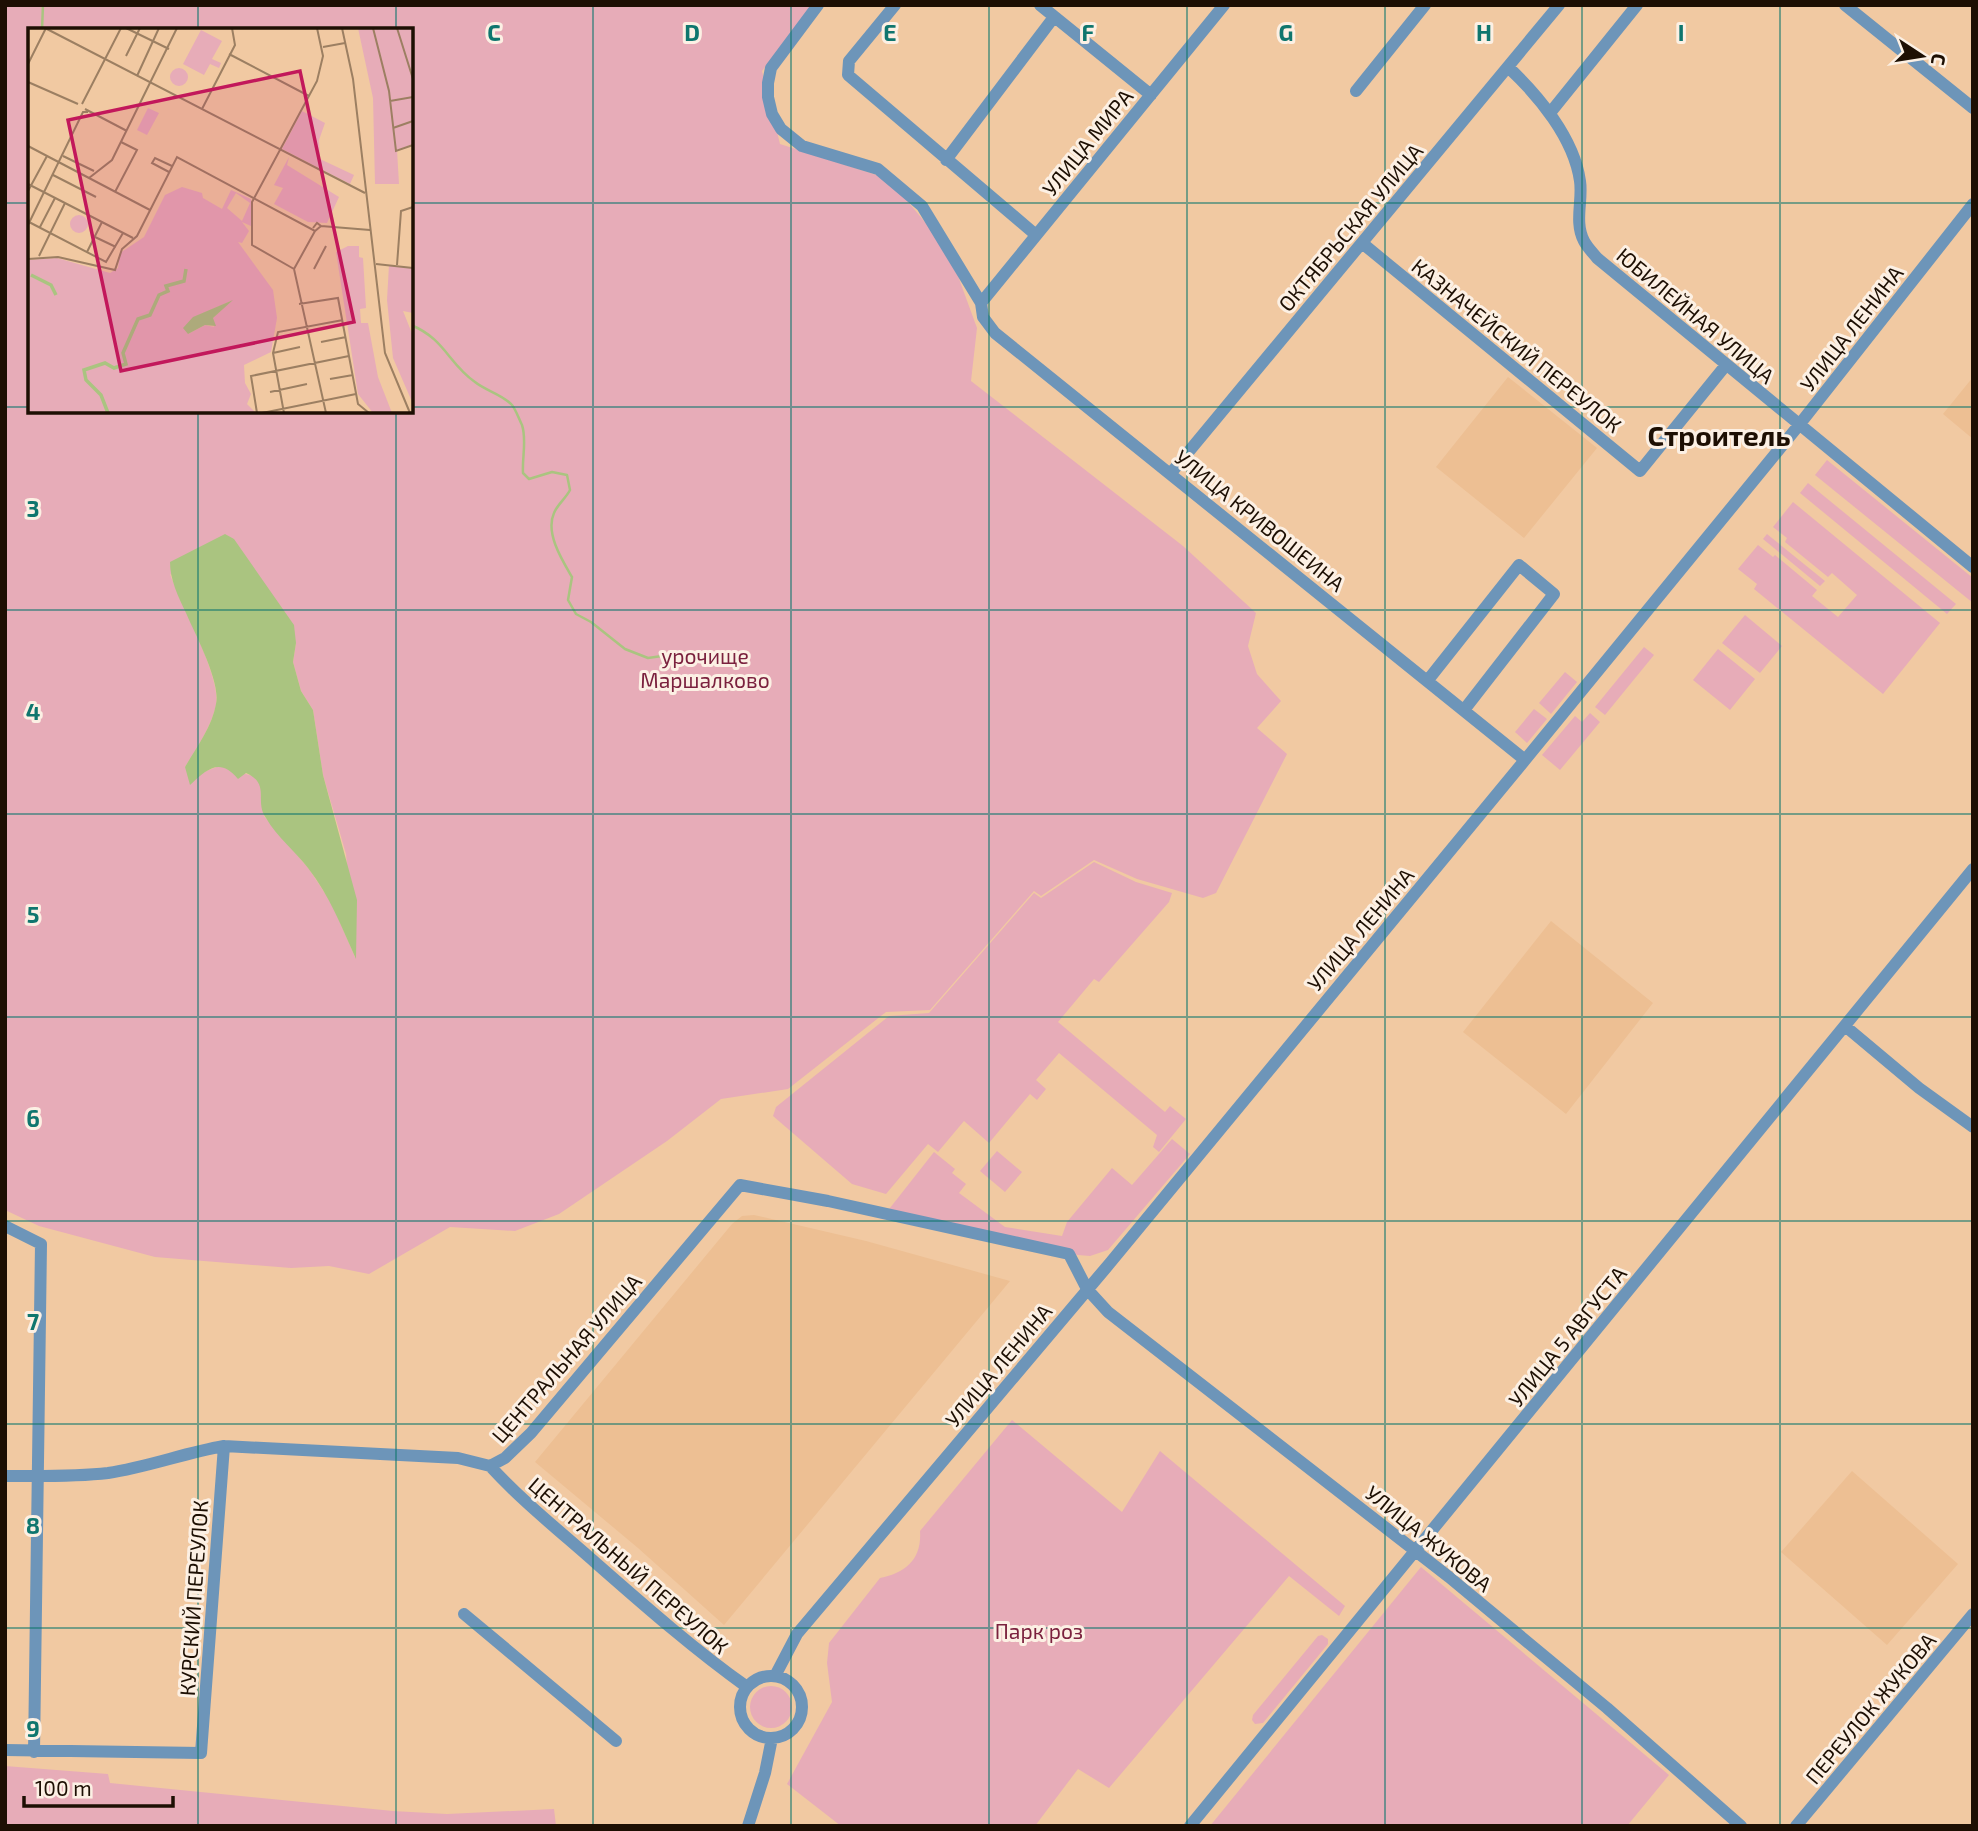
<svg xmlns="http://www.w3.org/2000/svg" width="1978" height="1831" viewBox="0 0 1978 1831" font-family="'Exo 2',sans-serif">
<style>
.built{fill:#edbf93}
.green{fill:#e7acb8;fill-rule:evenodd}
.water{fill:#aac480}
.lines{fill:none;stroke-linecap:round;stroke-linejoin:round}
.stream{stroke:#aac480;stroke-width:2.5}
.minor{stroke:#6d95b9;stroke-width:12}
.grid{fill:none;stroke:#0f766e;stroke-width:2;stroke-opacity:0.55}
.labels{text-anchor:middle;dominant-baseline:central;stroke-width:6;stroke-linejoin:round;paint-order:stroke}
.street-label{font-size:21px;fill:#1d0f03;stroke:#fcf0e4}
.park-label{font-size:21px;fill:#7b213e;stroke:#fcf0e4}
.district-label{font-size:28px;font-weight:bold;fill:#1d0f03;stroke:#fcf0e4}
.inset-river{fill:none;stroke:#aac480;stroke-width:3.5}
.inset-road{fill:none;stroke:#9c7f62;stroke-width:2}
.view{fill:#c2185b;fill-opacity:0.15;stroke:#c2185b;stroke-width:3.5}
.inset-edge{fill:none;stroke:#1d0f03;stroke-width:3.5}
.grid-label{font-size:23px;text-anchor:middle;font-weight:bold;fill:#0f766e;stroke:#fcf0e4;stroke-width:6;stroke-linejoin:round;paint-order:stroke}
</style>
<rect width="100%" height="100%" fill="#f1c9a2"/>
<path class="built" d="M1508,377L1597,448L1524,538L1436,467Z
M1973,377V439L1943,414Z
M1551,921L1653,1003L1566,1114L1463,1032Z
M754,1215L866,1241L1010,1281L724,1625L638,1548L535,1462L732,1224L742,1216Z
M1852,1471L1958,1564L1887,1645L1781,1552Z"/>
<path class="green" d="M5,5H813L762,71L780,144L889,179L929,227L958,276L977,328L971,381L1183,546L1256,613L1248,646L1257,674L1281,701L1257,728L1287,754L1216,893L1203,898L1137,879L1094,860L1041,896L1034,891L930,1010L886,1012L788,1089L721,1099L667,1141L559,1214L515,1231L450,1227L369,1274L329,1266L291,1268L155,1257L39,1226L5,1210ZM30,30H411V411H30ZM170,574L296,643L293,662L301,691L313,710L323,775L346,854L355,957L332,904L309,869L264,816L262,789L256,777L219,766L204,772L185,767C197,748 211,727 216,705C222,678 180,602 170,574Z
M1827,460L1973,578V603L1815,475Z
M1808,483L1956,604L1947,614L1800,493Z
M1793,502L1940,623L1883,694L1754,589L1757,584L1738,569L1758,545L1773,557L1775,555L1817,590L1812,596L1838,617L1857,595L1832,573L1828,577L1785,542L1787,538L1773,527Z
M1767,534L1825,581L1820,586L1763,539Z
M1745,615L1782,646L1760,673L1722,643Z
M1644,647L1654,655L1605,715L1595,707Z
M1718,649L1755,679L1730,710L1693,680Z
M1565,672L1577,682L1551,714L1539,703Z
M1534,709L1547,719L1527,743L1515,732Z
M1590,713L1600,722L1560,770L1542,755L1575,716L1582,722Z
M1094,862L1136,882L1172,893L1169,902L1099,982L1094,979L1058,1022L1165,1112L1170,1106L1186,1119L1159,1152L1153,1147L1157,1135L1059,1053L1036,1080L1046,1089L1037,1100L1030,1094L989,1143L964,1121L938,1152L928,1144L886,1194L852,1184L773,1116L776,1107L889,1016L929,1013L1034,893L1041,898Z
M1172,1139L1190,1154L1108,1250L1090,1256L1078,1255L886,1213L934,1152L955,1169L952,1173L966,1184L959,1193L1005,1227L1062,1236L1067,1222L1112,1168L1132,1185Z
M997,1151L1022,1172L1005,1192L980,1171Z
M1012,1420L1122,1512L1160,1451L1345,1606L1339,1616L1289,1576L1109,1788L1078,1769L1035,1826H841L787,1784L832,1702L827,1663L829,1643L880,1578C906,1573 922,1559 920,1531Z
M1421,1567L1669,1775L1627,1826H1210Z
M1322,1635L1328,1639V1644L1263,1723L1255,1724L1252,1720L1253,1715L1318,1636Z
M750 1707a21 21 0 1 1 42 0a21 21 0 1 1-42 0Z
M5,1766L108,1774L110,1783L393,1811L447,1814L554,1809L556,1826H5Z"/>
<path class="water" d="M225,534L234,539L294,625L296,643L293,662L301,691L313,710L323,775L357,900L356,959C342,928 330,896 308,868C295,851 277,837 266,818C254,801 271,784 246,773L238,779C220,757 207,769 190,785L185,767C196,748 212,727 216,704C221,682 195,634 186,613C178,596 170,580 170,562Z"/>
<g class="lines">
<path class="stream" d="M42,30L43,5
M411,325C445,339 448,363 475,382C486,391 502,394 512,405C516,410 519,419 522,425C527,440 522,457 523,473L529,479L552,472L567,475L570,490C566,498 557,505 554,513C545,533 562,560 572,577L568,600L576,614L591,622L625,649L648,658L669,655"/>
<path class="minor" d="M818,5L771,68L768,83V97L772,114L781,129L802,146L878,169L922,206L981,303L983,317L995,333L1525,760
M895,5L849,61L848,75L1036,235
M1040,5L1151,95
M1845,5L1973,108
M1508,67C1538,95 1574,138 1580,181C1583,200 1574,222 1584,241C1587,247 1593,253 1597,258L1973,567
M1356,91L1425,5
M1550,113L1637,5
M946,160L1054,17
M1362,243L1640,471L1726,365
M981,303L1224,5
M1171,473L1559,5
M1428,680L1519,565L1554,594L1464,710
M1845,1026L1919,1088L1973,1127
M5,1226L41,1244L34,1752
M490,1466C523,1502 561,1532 597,1564C646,1607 695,1650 747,1687
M5,1476C39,1476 74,1477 108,1473C148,1467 184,1453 224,1446L458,1458L490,1466L505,1458L531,1433L740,1185L828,1201L1069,1254L1087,1289L1108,1312L1449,1577L1607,1708L1741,1826
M464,1614L616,1741
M775,1676L797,1634L1110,1263L1525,760L1799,425L1973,204
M740 1707a31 31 0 1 1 62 0a31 31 0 1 1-62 0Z
M5,1750L201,1753L224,1446
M748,1826L765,1773L772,1738
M1190,1826L1973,869
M1796,1826L1973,1614"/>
</g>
<path class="grid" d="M198,5V30M396,5V30M593,5V1826M791,5V1826M989,5V1826M1187,5V1826M1385,5V1826M1582,5V1826M1780,5V1826M5,203H30M411,203H1973M5,407H30M411,407H1973M198,411V1826M396,411V1826M5,610H1973M5,814H1973M5,1017H1973M5,1221H1973M5,1424H1973M5,1628H1973"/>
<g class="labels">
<g class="street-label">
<text transform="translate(1087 142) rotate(-51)">УЛИЦА МИРА</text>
<text transform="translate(1350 227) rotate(-50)">ОКТЯБРЬСКАЯ УЛИЦА</text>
<text transform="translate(1696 315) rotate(40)">ЮБИЛЕЙНАЯ УЛИЦА</text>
<text transform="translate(1851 328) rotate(-52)">УЛИЦА ЛЕНИНА</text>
<text transform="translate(1517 345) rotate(39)">КАЗНАЧЕЙСКИЙ ПЕРЕУЛОК</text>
<text transform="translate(1260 520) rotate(39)">УЛИЦА КРИВОШЕИНА</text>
<text transform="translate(1360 929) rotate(-50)">УЛИЦА ЛЕНИНА</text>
<text transform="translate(1567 1336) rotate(-51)">УЛИЦА 5 АВГУСТА</text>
<text transform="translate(566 1358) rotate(-49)">ЦЕНТРАЛЬНАЯ УЛИЦА</text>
<text transform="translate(998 1365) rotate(-50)">УЛИЦА ЛЕНИНА</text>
<text transform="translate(1429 1538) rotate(39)">УЛИЦА ЖУКОВА</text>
<text transform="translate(629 1565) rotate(41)">ЦЕНТРАЛЬНЫЙ ПЕРЕУЛОК</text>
<text transform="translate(193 1598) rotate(-86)">КУРСКИЙ ПЕРЕУЛОК</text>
<text transform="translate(1870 1708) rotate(-50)">ПЕРЕУЛОК ЖУКОВА</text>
</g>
<g class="park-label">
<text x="705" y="655">урочище<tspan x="705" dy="24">Маршалково</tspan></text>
<text x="1039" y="1630">Парк роз</text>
</g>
<g class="district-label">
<text x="1719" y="435">Строитель</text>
</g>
</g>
<g transform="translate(28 28)">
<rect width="385" height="385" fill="#f1c9a2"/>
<path d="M330,0H385V116L369,122L371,156H347L345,70ZM173,2L194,13L184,31L193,35L191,40L182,36L176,47L155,36ZM142 49a9 9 0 1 1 18 0a9 9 0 1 1-18 0ZM120,80L131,85L119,107L109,102ZM274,83L297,95L291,112L292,131L326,147L322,156L254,121ZM261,129L259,137L311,169L299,195L280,194L246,176L255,160L246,157ZM154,159L174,165L175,170L194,181L203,162L223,171V198L214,194L221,203L214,215L210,214L245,262L249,290L243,324L216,337L217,355L223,366L219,376L228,385H0V232L29,230L82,245L90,240L92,225L116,209L137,167ZM208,165L222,175L214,193L199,180ZM203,273L185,290L186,299L177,297L160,306L169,288ZM42 196a9 9 0 1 1 18 0a9 9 0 1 1-18 0ZM320,218H331V229L335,230L338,280L332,281L333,295H340L350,349L364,385H345L330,366L308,224ZM361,237L385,240V285L375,283L385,308V376L365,330L359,272Z" fill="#e7acb8" fill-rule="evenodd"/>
<path d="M205,272L185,290L188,298L177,297L160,306L155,300L165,289Z" fill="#aac480"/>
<path class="inset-river" d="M3,247L23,257L28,267M80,385L73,367L58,352L56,342L77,335L86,340L98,336L95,325L110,291L122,287L131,267L140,263L138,258L156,253L158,241"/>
<path class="inset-road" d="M17,0L337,165M98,0L141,21M314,0L325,51L357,325L382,385M345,0L361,63L368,123L385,117M369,0L385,51M295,19L317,15M201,26L281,68M98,28L112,0M0,36L18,0M109,48L131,0M0,54L50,76M362,73L385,69M54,76L93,0M57,81L99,103M174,81L207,17L204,0M365,100L385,93M0,118L122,182M35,128L66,143M141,144L124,135L127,130L144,138M25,147L68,169M61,150L84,132L149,0M0,156L105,210M0,163L19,128M87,164L109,122L93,114M1,194L78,234L95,205M0,197L55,84H60M293,198L342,202M12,199L27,170M67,209L88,219M59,224L74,194M11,228L37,175M0,231L30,229L87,242L94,221L109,208L149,129L287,203L293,198L289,195L285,200M348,236L385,240M369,237L373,183L385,179M266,241L224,217V174L289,53L295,28L289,0M266,241L298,385M266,241L287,203M286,241L298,218M271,276L310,270L330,376L341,385M293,314L318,309M245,325L272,319M302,351L325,347M242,364L279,356M229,385L223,348L321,328M234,385L328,366M256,385L245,325L250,304L315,292"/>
<path class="view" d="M272,43L326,294L93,343L40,92Z"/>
<rect width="385" height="385" class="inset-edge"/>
</g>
<g class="grid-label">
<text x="494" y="41">C</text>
<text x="692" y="41">D</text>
<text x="890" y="41">E</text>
<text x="1088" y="41">F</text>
<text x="1286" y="41">G</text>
<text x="1484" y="41">H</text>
<text x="1681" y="41">I</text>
<text x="33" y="517">3</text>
<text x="33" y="720">4</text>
<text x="33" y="923">5</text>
<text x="33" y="1127">6</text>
<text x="33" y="1330">7</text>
<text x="33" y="1534">8</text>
<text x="33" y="1737">9</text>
</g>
<rect width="1978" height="1831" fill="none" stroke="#1d0f03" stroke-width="14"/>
<g transform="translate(1922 56) rotate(102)" stroke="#fcf0e4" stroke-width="5" paint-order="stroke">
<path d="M0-5L12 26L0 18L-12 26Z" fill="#1d0f03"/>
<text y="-10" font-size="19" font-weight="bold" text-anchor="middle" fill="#1d0f03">С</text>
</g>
<path d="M24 1796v10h149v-10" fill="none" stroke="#1d0f03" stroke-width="3.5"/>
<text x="35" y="1796" font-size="21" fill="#1d0f03" stroke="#fcf0e4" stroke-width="5" paint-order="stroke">100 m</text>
</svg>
